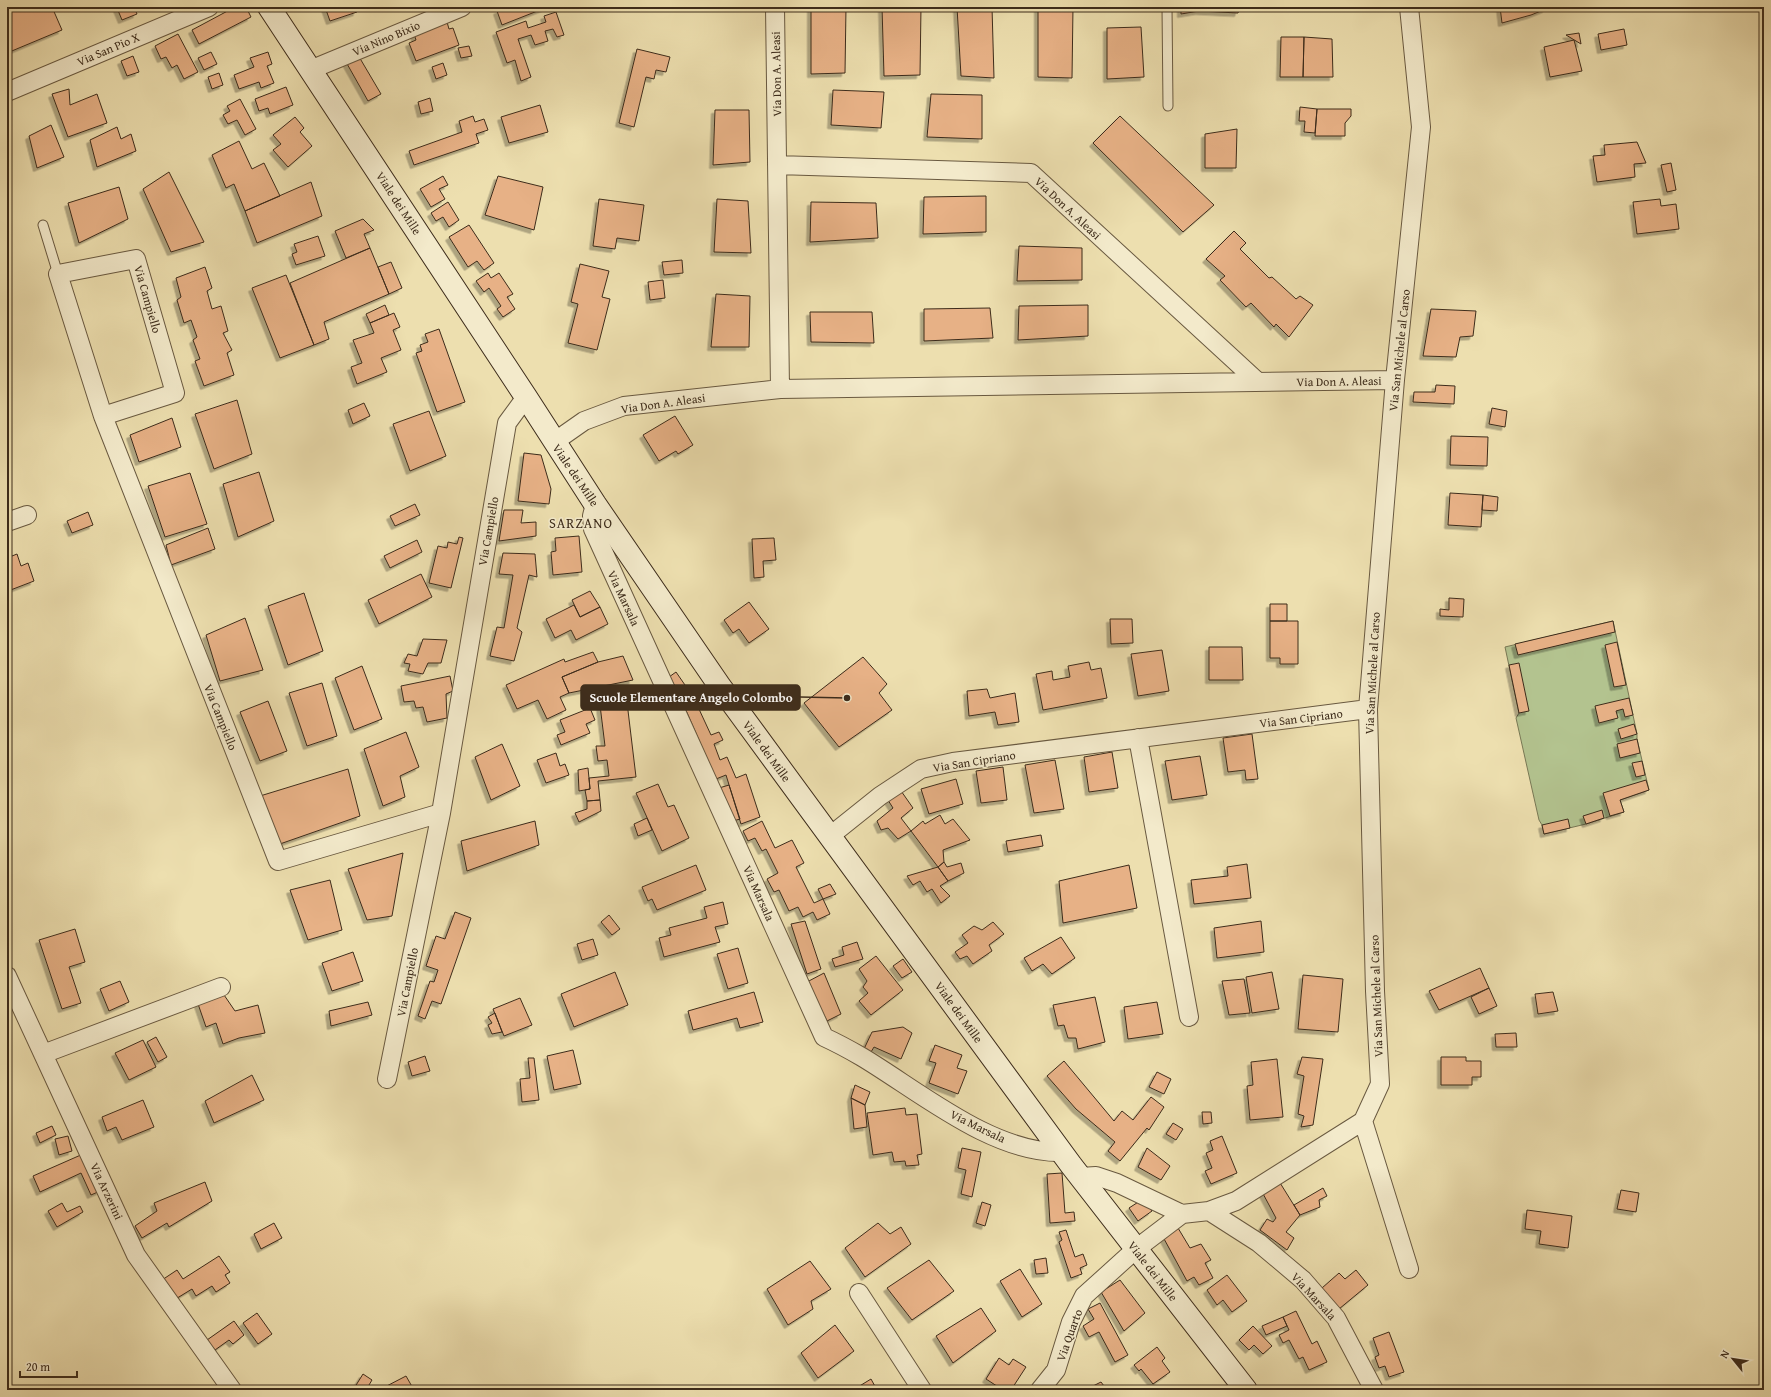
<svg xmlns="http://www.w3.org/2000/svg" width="1771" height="1397" viewBox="0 0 1771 1397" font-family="'Gentium Book Plus',serif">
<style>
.green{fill:#b3c38f;stroke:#787855}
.building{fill:#e7b186;stroke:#3d2c1b;filter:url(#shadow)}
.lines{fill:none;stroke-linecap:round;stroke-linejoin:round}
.service-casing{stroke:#695940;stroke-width:11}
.minor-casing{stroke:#695940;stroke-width:20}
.secondary-casing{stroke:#3d2c1b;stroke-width:24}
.service{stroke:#f3eacb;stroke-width:9}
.minor{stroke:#f3eacb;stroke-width:18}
.secondary{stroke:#f3eacb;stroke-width:22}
.labels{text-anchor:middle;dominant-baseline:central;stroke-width:3;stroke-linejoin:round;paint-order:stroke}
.street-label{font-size:12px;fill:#3d2c1b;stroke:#f3eacb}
.quarter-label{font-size:14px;letter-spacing:1px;fill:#3d2c1b;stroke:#f3eacb}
.leader{fill:none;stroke:#3d2c1b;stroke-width:1.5}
.callout-dot{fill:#3d2c1b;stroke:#f3eacb;stroke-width:1.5}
.callout{fill:#3d2c1b;stroke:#3d2c1b;stroke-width:1.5}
.callout-label{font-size:13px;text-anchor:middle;font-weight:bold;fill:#fff}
</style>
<defs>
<filter id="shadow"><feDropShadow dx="-3.5" dy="3.5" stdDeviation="0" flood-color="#0004"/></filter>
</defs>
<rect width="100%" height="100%" fill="#eddfaf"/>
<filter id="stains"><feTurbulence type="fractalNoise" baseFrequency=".005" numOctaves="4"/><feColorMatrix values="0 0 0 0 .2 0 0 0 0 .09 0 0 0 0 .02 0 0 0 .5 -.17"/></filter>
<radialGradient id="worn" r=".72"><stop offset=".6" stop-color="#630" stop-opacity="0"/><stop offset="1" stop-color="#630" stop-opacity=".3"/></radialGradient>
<path class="green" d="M1613,621L1637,734V739L1649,790L1620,800L1624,812L1586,824L1544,834L1542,825L1539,820L1516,718L1519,713L1505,647Z"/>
<path class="building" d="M7,7H52L62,30L7,53Z
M134,7L137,14L122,20L117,8Z
M235,7H246L251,17L199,44L192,30Z
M325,7H355L357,12L330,21Z
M506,7H545V8L502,25L497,11Z
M811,7H846L845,73L811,74Z
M882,7H921L920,75L884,76Z
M957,7H992L994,78L961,76Z
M1038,7H1073L1072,78L1038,77Z
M1181,7H1242H1240L1238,13L1199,11L1181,14Z
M1500,7H1546V9L1531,15L1502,23Z
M556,12L564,35L557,37L553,29L545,31L548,41L535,45L531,35L518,39L531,77L521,81L515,60L507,63L496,32L526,21L528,28L546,22L544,16Z
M447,22L449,29L453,28L459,45L416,61L409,43L416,40L414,34Z
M1141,27L1144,77L1107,79V28Z
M1624,29L1627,45L1601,50L1598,34Z
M1579,33L1581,44L1566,35Z
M178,34L198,72L184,79L177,65L172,68L166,57L161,59L155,46Z
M1281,37H1304L1303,77H1280Z
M1304,37L1332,39L1333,77H1303Z
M1574,40L1582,71L1550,77L1544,47Z
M469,46L472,56L461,58L458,48Z
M637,49L670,57L666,72L656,70L654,79L646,77L634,127L619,123Z
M211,52L217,64L204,70L198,58Z
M268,52L272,64L267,66L274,83L261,88L259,82L239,89L234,75L254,67L250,58Z
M358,55L381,94L368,101L346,62Z
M133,56L139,72L127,76L121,61Z
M443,63L447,75L436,79L432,67Z
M219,73L223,85L212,89L208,77Z
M286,87L293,105L270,114L268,108L259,111L255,99Z
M69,89L70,105L97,94L107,123L68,137L52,94Z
M833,90L884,92L881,128L831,125Z
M931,94L982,95V139L927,137Z
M430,98L433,111L421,114L418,102Z
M240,99L256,129L245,135L237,120L228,124L223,115L230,111L227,106Z
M540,105L548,132L509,143L501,117Z
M1300,107L1317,109L1315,133L1304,132L1305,121H1299Z
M1317,109H1351V116L1345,123V136H1315Z
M715,110H749L750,162L713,165Z
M473,116L475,122L484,119L488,130L476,134L479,143L414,165L409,151L462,132L459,121Z
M1120,116L1214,205L1183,232L1093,143Z
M295,117L304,128L300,132L312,146L288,167L273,150L281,144L273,135Z
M51,125L64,157L37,168L29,136Z
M117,127L121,139L131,134L136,151L97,167L90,140Z
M1237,129L1236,168H1205V134Z
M239,141L252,169L264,163L280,196L245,211L234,184L226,188L212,155Z
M1637,142L1646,163L1634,164L1635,177L1597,182L1593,156L1605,155L1604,145Z
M1671,163L1676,190L1667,192L1661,165Z
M169,172L204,242L171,252L143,189Z
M443,176L448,185L439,189L445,199L431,207L420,189Z
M498,176L543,187L534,230L485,215Z
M311,182L322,216L257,243L245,211Z
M119,187L128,219L79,243L68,203Z
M986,196V232L923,234L924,197Z
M599,199L644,205L639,241L617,238L615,249L593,246Z
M717,199L748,201L751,253L714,252Z
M1660,199L1661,206L1676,204L1679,229L1637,234L1633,202Z
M448,202L459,220L449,227L443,217L436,221L431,213Z
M811,202L876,203L878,238L810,242Z
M363,219L374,230L364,234L370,248L346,258L335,231Z
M469,225L494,263L484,270L477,261L468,267L449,237Z
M1234,231L1246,243L1240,249L1269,278L1272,277L1296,299L1300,296L1313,305L1289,337L1276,324L1274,327L1251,303L1246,307L1220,280L1225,276L1206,259Z
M318,236L325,256L296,265L292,254L297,252L294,244Z
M1019,246L1082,248V280L1017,281Z
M370,248L389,294L324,322L329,339L314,345L290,283Z
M682,260L683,273L664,275L662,262Z
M391,262L402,288L389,294L378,267Z
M580,264L609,271L602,297L610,299L597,350L568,343L578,304L571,302Z
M205,267L212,288L207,291L212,309L221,306L228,331L223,333L232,350L227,353L234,375L204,386L195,361L200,359L193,340L197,337L191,320L184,323L177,300L181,297L176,278Z
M488,273L491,278L499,273L513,294L507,297L515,309L503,317L497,309L501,306L489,288L484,292L476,281Z
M286,275L314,345L280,358L252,288Z
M663,280L665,298L650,300L648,282Z
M716,294L750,296L749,347H711Z
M385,305L389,315L370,323L366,314Z
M1088,305V336L1018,340L1019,306Z
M990,308L993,338L924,341V309Z
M1431,309L1476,311L1473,336L1460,337L1456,357L1423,356Z
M810,312H872L874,343L811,342Z
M394,313L400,327L393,330L401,350L381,358L387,372L357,384L351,367L362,363L353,340L374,333L370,323Z
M439,329L465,402L437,412L416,353L422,351L420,345L428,342L425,334Z
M1436,385L1455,386L1454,404L1413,402L1414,392H1435Z
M237,400L252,454L214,469L195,414Z
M364,403L370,416L353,424L348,410Z
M1492,408L1507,411L1505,427L1489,424Z
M429,411L446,456L410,471L393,424Z
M675,416L693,445L678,454L676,451L659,461L643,435Z
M172,418L181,447L139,462L130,435Z
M1451,436L1488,437L1487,466L1450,465Z
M524,453L541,455L551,489L549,504L518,501Z
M259,472L274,521L238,537L223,484Z
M190,473L207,524L165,537L148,486Z
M1450,493L1483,495L1481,527L1448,525Z
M1483,495L1498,497L1497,511L1482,510Z
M415,504L420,515L395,526L390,516Z
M504,510H523L521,523L536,522V536L499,541Z
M88,512L93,525L72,533L67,521Z
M208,528L215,549L171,565L166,545Z
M579,536L582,572L553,575L551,552L556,551L555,538Z
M459,537L463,538L451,588L429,583L438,546L447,548L448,542L457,544Z
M774,538L776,560L763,561L764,577L754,578L752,539Z
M417,540L422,552L390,568L384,556Z
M503,553L535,554L537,577L529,575L517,628L522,632L514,661L490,656L497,627L504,628L513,575L499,574Z
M17,554L21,566L28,563L34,581L8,591L7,558Z
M421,574L432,597L379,624L368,600Z
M590,591L600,607L580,617L572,600Z
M304,593L323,651L288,665L268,606Z
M1449,598L1464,599L1463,617L1440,616V609L1449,610Z
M749,602L769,629L749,643L739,629L733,633L724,620Z
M1270,604H1287V621H1270Z
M574,605L580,617L600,607L608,624L576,640L571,630L555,638L546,619Z
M245,618L263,670L220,681L206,635Z
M1110,619H1132L1133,643L1111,644Z
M1270,621H1298V664H1280V658H1270Z
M1613,621L1615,632L1518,655L1515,644Z
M423,639L447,640L441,663H428L423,674L408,671L410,664L404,663L408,654L417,656Z
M1617,642L1626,685L1614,687L1605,645Z
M1209,647H1242L1243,680H1209Z
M1162,650L1169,691L1138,696L1131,654Z
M593,652L598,662L562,677L569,693L560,697L566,710L547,719L538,700L517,709L506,685L564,659L565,662Z
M623,656L633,680L569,693L562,677L598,662Z
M863,657L887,684L879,693L892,710L839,747L804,703Z
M1089,662L1091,670L1101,668L1107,698L1043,710L1036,674L1052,671L1053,680L1070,677L1068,666Z
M1519,663L1529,711L1519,713L1509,665Z
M362,666L382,719L354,730L335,678Z
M676,672L685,685L678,690L669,677Z
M450,676L453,691L446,694L447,718L427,722L423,707L416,708L414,701L404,702L401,686Z
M322,683L337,736L307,746L289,693Z
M987,689L990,698L1015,693L1019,722L998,725L995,712L969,716L967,691Z
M626,694L636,777L598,781L600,800L587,801L585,790L590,789L589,778L609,776L607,760L598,761L596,746H605L599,697Z
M692,694L711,735L719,732L723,740L714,744L720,760L727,757L736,778L746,774L760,817L741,824L726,775L716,779L681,699Z
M1629,698L1633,715L1625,717L1623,709L1616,711L1618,718L1599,723L1595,706Z
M268,701L287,751L260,761L240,712Z
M590,708L595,720L586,724L590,733L561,745L557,735L565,732L560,720Z
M1634,724L1637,734L1621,739L1618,729Z
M406,732L419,767L400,776L405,797L383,806L364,749Z
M1252,734L1258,779L1246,780L1245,770L1228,772L1223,738Z
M1637,739L1640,753L1620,758L1617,744Z
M502,744L520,786L491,800L475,757Z
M1112,752L1118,788L1089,792L1084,757Z
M556,753L560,766L565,764L569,775L546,783L537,760Z
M1200,756L1207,795L1172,800L1165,761Z
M1055,760L1064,809L1034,813L1025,765Z
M1642,761L1645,775L1636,777L1632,763Z
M1003,767L1007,800L981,803L976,771Z
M588,768L590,789L579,791L578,770Z
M348,769L360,816L277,845L260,796Z
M956,779L963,804L929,814L921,789Z
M1646,780L1649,790L1620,800L1624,812L1610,816L1603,793Z
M658,784L668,807L674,805L689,838L662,851L636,793Z
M729,785L740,819L730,822L719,788Z
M899,788L913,808L901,818L911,831L898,839L888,828L881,830L877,821L893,808L886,797Z
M600,800L601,811L579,822L575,813L587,809V801Z
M1602,810L1604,818L1586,824L1583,816Z
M940,815L945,824L953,819L970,840L943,850L944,862L938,867L911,831L923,821L925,824Z
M647,818L652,830L638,836L634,824Z
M1568,819L1570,828L1544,834L1542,825Z
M535,821L539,845L467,871L461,841Z
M762,821L775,848L792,840L804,863L796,867L814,903L823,899L830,914L817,920L813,912L803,917L798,907L789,911L779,890L774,892L767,879L778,873L766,849L762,851L755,838L748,841L743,831Z
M1041,835L1043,846L1008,852L1006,841Z
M403,853L392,916L367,920L348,869Z
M944,862L947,867L961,863L964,873L948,881L938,867Z
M1247,864L1251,898L1194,904L1191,880L1228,876L1227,867Z
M696,865L706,890L657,910L652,899L648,901L642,887Z
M1129,865L1137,908L1063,923L1059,881Z
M938,867L948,881L940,886L950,896L941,903L932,889L927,892L920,881L913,885L907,876Z
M330,880L342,930L308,940L290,890Z
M830,884L836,894L823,899L818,889Z
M723,902L728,924L715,927L720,942L664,957L659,938L671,935L669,928L707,918L704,907Z
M455,912L471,918L441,1004L432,1001L425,1019L418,1016L430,981L434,982L438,970L426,966L436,936L445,939Z
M609,915L620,929L612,935L601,922Z
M805,921L821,969L807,974L791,924Z
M1261,921L1264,952L1217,958L1214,928Z
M993,922L1004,934L989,945L992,951L973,964L967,956L960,959L955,952L968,943L962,935L974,926L982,930Z
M75,929L85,962L69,967L81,1003L62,1009L39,940Z
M1061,937L1075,958L1052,974L1043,964L1032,971L1024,958Z
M593,939L598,955L582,960L577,944Z
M857,942L863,959L835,967L832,959L844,955L842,947Z
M738,948L748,983L728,989L717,954Z
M353,952L363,981L332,991L322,963Z
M876,956L903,990L871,1015L859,1001L868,993L863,987L867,981L859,969Z
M903,959L912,972L902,978L893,966Z
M1480,968L1489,988L1439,1010L1429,991Z
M615,972L628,1005L574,1027L561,994Z
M1272,972L1279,1009L1252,1013L1246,977Z
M824,973L841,1014L827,1021L807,982Z
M1303,975L1343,979L1338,1032L1298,1029Z
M1244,979L1250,1013L1229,1015L1222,981Z
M120,981L129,1002L109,1011L100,989Z
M1489,988L1497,1006L1479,1014L1471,997Z
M222,992L235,1011L258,1005L265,1033L239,1038L223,1044L216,1023L206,1027L197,1001Z
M754,992L763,1022L740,1028L737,1018L693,1030L688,1011Z
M1553,992L1558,1011L1538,1014L1535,994Z
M1095,997L1105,1042L1078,1049L1076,1038H1068L1064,1025L1058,1026L1053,1005Z
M520,998L532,1025L504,1036L493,1009Z
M368,1002L372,1015L331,1026L329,1011Z
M1157,1002L1163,1034L1128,1039L1124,1007Z
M495,1013L502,1032L492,1034L488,1025L492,1023L488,1017Z
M903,1027L912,1033L901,1059L874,1047L871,1052L864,1049L872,1032Z
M1516,1033L1517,1047H1496L1495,1034Z
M156,1037L167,1057L158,1062L147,1042Z
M143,1040L156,1067L129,1080L115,1053Z
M935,1045L962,1055L957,1068L967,1071L958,1094L929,1083L936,1063L929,1061Z
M573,1050L581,1084L554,1090L547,1056Z
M425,1056L430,1071L412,1076L408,1062Z
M1302,1057L1323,1059L1313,1125L1301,1127L1304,1116L1298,1114L1304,1076L1297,1074Z
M1441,1057H1466V1061H1481V1077H1472V1085H1441Z
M528,1058H534L539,1100L522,1102L520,1079L530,1078Z
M1277,1059L1283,1117L1250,1120L1247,1086L1253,1085L1251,1062Z
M1064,1061L1114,1121L1122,1111L1133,1120L1151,1097L1164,1107L1149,1130L1147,1128L1120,1161L1108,1151L1115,1142L1076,1109L1047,1076Z
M1157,1072L1171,1079L1164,1094L1149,1087Z
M252,1075L264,1100L214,1123L205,1101Z
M855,1085L870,1092L865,1105L851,1098Z
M851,1098L865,1105L867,1127L854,1129Z
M143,1100L154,1127L122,1140L116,1127L107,1131L102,1117Z
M905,1108L906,1115L917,1114L922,1154L917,1155L919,1165L906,1166L905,1161L894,1162L892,1152L873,1155L867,1113Z
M1202,1112H1211L1212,1123L1203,1124Z
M1173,1123L1183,1129L1176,1140L1166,1134Z
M52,1126L56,1135L40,1143L36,1133Z
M68,1136L72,1151L59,1155L55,1139Z
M1222,1136L1237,1173L1211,1184L1205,1171L1212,1168L1206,1153L1213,1150L1210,1141Z
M962,1148L981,1152L972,1197L961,1194L966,1170L958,1168Z
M1147,1148L1170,1166L1161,1180L1138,1167Z
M83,1154L100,1191L91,1195L81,1173L40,1192L33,1176Z
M1062,1173L1065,1213L1074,1212L1075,1221L1050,1223L1047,1174Z
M1277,1178L1300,1215L1286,1232L1294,1238L1287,1250L1260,1230L1267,1219L1273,1222L1276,1218L1261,1190Z
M205,1182L212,1201L169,1227L167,1223L142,1238L135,1226L157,1211L154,1203Z
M1323,1188L1327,1196L1319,1200L1320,1207L1300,1215L1294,1205Z
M1621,1190L1639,1193L1636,1212L1617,1209Z
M1143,1199L1152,1211L1138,1221L1129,1208Z
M982,1202L991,1205L985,1226L976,1223Z
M62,1203L67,1212L80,1206L83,1212L57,1227L48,1211Z
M1527,1210L1572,1216L1568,1248L1539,1244L1541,1231L1525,1229Z
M274,1223L282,1238L261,1249L254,1234Z
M878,1223L890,1234L901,1227L911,1244L865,1277L845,1248Z
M1178,1228L1190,1248L1201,1244L1211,1260L1205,1263L1213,1278L1199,1285L1194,1277L1187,1281L1163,1237Z
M1066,1230L1075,1257L1083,1254L1087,1265L1080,1268L1082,1274L1071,1278L1059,1242L1062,1240L1059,1232Z
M219,1256L230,1272L225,1275L230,1283L216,1292L212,1286L196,1296L192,1289L174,1300L162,1280L177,1270L183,1279Z
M1046,1258L1048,1273L1036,1274L1034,1260Z
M929,1260L954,1291L912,1320L887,1288Z
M810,1261L831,1289L811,1301L813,1309L788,1325L767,1289Z
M1020,1269L1042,1304L1022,1317L1000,1281Z
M1356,1270L1368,1285L1339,1309L1322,1288L1339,1273L1345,1279Z
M1227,1275L1247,1301L1232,1312L1223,1300L1217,1305L1207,1290Z
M1120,1280L1145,1313L1124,1331L1101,1292Z
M1100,1303L1128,1355L1115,1362L1099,1332L1089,1337L1083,1326L1094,1319L1088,1309Z
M981,1308L996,1331L953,1363L936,1336Z
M1296,1311L1312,1344L1317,1341L1327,1362L1309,1370L1303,1357L1299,1359L1289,1340L1283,1343L1279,1335L1289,1330L1283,1317Z
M257,1313L272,1334L258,1344L243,1323Z
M1283,1317L1287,1326L1266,1335L1262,1326Z
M234,1321L244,1335L233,1344L229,1340L215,1350L207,1340Z
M835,1325L854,1351L818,1378L801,1353Z
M1253,1326L1272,1346L1263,1354L1254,1345L1249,1350L1239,1340Z
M1389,1332L1404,1372L1389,1377L1385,1366L1379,1368L1375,1357L1379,1355L1373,1338Z
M1157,1347L1165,1358L1162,1361L1170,1372L1153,1384L1141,1369L1139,1371L1134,1365Z
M999,1358L1009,1365L1013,1359L1026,1367L1011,1390H1003L986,1379Z
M363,1374L372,1380L366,1390H353Z
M406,1376L414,1390H379Z
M871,1379L877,1390H853Z
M1101,1382L1107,1390H1089V1388Z"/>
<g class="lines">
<g class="service-casing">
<path id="service" d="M1167,7L1168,106
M43,225L58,274"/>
</g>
<g class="minor-casing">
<path id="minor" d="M310,70L462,7
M7,92L209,7
M777,165L1031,173L1258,382
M780,389L1395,380
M103,416L58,274L136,259L175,393L103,416L278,861L441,813
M554,442L584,421L624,406L780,389L775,7
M595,504L592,516L593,529L824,1037C837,1043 850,1050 862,1057C919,1091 993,1154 1062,1152
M7,522L27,515
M1138,738L1189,1017
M830,836L880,796L921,769L953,762L1368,709
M7,976L136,1255L232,1390
M43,1054L221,987
M387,1079L441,813L507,423L526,397
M1363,1121L1409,1269
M1080,1177L1096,1176L1117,1183L1182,1214
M1209,1211L1259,1243L1303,1280L1336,1318L1374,1390
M859,1293L922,1390
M1040,1390L1056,1370L1071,1322L1084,1296L1136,1249L1182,1214L1209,1211L1236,1201L1363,1121L1380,1084L1375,991L1368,709L1395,380L1421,127L1409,7"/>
</g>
<g class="secondary-casing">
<path id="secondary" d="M269,7L526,397L595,504L719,685L1071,1165L1246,1390"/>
</g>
<use href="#service" class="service"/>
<use href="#minor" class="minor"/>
<use href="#secondary" class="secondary"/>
</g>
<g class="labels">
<g class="street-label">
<text transform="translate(386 38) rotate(-23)">Via Nino Bixio</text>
<text transform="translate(108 49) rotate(-23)">Via San Pio X</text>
<text transform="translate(776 74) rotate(-91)">Via Don A. Aleasi</text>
<text transform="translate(399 203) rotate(57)">Viale dei Mille</text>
<text transform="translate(1068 208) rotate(43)">Via Don A. Aleasi</text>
<text transform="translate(148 299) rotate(74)">Via Campiello</text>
<text transform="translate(1399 350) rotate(-84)">Via San Michele al Carso</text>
<text transform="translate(1339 381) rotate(-1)">Via Don A. Aleasi</text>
<text transform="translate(663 403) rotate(-8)">Via Don A. Aleasi</text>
<text transform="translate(576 475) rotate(56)">Viale dei Mille</text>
<text transform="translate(488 531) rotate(-80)">Via Campiello</text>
<text transform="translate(624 598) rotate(65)">Via Marsala</text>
<text transform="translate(1372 673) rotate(-87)">Via San Michele al Carso</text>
<text transform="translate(221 717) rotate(68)">Via Campiello</text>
<text transform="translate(1301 718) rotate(-7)">Via San Cipriano</text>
<text transform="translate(767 751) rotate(54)">Viale dei Mille</text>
<text transform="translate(974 761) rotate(-9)">Via San Cipriano</text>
<text transform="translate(759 893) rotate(66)">Via Marsala</text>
<text transform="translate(407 982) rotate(-79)">Via Campiello</text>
<text transform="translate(1376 996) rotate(-92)">Via San Michele al Carso</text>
<text transform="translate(959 1012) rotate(54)">Viale dei Mille</text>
<text transform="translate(978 1126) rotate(26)">Via Marsala</text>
<text transform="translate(107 1191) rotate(65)">Via Arzerini</text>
<text transform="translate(1153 1271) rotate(52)">Viale dei Mille</text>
<text transform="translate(1314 1296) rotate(47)">Via Marsala</text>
<text transform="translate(1069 1335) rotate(-70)">Via Quarto</text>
</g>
<g class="quarter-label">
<text x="581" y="523">SARZANO</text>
</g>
</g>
<path class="leader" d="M847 698L800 697"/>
<circle class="callout-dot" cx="847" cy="698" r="4"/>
<rect class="callout" x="581" y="685" width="219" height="25" rx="4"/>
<g class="callout-label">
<text x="691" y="702">Scuole Elementare Angelo Colombo</text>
</g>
<rect width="1771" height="1397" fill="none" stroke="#eddfaf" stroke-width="24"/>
<rect x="8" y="8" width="1755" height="1381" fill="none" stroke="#3d2c1b" stroke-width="2"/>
<rect x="12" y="12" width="1747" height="1373" fill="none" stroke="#3d2c1b"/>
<g transform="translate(1733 1359) rotate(300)" stroke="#f3eacb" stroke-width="3" paint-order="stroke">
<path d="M0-3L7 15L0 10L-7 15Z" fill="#3d2c1b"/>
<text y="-6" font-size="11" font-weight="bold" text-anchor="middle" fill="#3d2c1b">N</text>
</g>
<path d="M20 1371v6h57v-6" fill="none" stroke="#3d2c1b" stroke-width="2"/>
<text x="26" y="1371" font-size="12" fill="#3d2c1b" stroke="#f3eacb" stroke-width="3" paint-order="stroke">20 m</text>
<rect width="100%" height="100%" filter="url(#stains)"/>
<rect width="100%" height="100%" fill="url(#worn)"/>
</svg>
